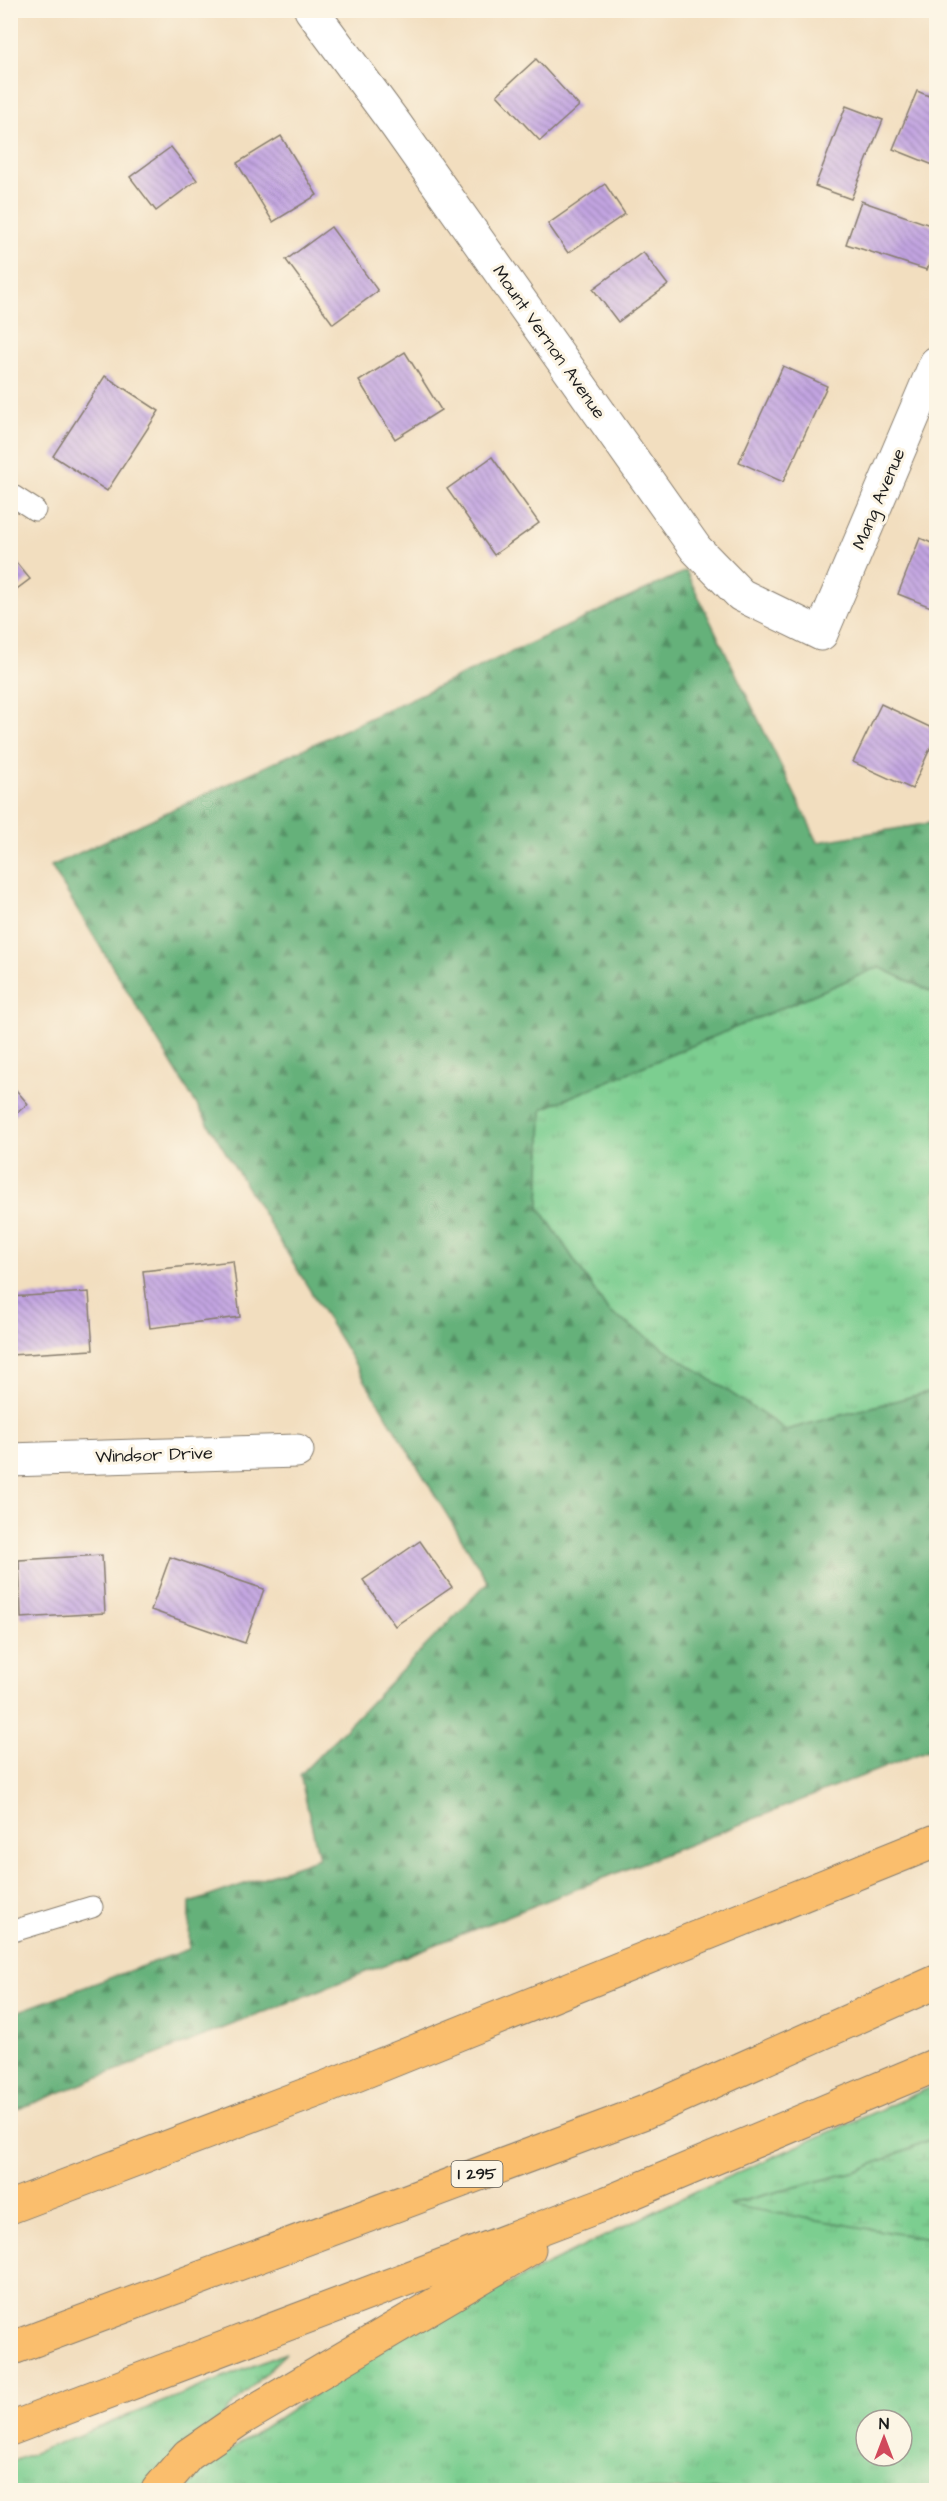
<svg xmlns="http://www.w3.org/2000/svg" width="947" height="2501" viewBox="0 0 947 2501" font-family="'Architects Daughter',sans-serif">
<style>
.grass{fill:url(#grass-tufts);stroke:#4c7556;stroke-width:1.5;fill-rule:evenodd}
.forest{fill:url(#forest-firs);stroke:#40664b;stroke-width:1.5}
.wetland{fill:url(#wetland-marsh);stroke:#4c7556;stroke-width:1.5}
.building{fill:url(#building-back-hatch)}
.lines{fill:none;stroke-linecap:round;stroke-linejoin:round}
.service-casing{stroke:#877d6e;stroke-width:23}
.minor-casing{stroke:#877d6e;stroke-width:35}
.motorway-casing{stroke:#877d6e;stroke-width:35}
.service{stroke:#fff;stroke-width:21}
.minor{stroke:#fff;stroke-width:33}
.motorway{stroke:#fabe6d;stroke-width:33}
.labels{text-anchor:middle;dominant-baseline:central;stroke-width:6;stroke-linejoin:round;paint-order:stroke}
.shield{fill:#fcf5e5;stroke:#5f5d58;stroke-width:1.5}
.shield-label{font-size:16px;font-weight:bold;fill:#1c1c1c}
.street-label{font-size:18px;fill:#1c1c1c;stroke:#fcf5e5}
</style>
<defs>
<pattern id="grass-tufts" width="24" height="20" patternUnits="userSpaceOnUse" patternTransform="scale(1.5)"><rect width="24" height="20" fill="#7cce90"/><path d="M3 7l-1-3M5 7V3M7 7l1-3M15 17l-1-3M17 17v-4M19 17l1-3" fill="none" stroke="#6bb07c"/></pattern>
<pattern id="forest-firs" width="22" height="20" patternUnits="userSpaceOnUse" patternTransform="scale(1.5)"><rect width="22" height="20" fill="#65b17a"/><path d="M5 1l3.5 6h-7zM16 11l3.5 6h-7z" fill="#528f63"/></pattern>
<pattern id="wetland-marsh" width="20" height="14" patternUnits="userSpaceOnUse" patternTransform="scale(1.5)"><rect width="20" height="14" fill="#7cce90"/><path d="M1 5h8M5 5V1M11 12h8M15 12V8" fill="none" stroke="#6bb07c"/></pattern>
<pattern id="building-back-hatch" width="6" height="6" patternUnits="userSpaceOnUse" patternTransform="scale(1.5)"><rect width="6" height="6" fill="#c2a4e1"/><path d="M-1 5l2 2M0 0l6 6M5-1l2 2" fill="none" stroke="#9d85b6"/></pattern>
</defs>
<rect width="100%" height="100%" fill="#fcf5e5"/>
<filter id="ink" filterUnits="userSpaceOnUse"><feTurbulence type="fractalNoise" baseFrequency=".0167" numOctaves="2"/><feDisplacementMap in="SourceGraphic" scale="12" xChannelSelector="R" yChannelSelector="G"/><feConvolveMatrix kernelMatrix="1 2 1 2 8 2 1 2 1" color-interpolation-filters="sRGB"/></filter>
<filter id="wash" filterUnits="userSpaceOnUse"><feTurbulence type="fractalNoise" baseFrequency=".008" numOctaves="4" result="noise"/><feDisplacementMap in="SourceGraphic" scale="24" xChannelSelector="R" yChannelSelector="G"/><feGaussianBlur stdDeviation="1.35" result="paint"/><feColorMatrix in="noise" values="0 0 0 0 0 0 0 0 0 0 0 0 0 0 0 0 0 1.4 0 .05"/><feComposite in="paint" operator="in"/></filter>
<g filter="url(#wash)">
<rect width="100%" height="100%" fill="#f2debf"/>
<path class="grass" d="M879,967L936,994V1390L786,1430L608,1311L539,1207L542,1109Z
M936,2085V2137L857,2171L730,2204L936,2240V2490H187L206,2466L401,2337L696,2191ZM866,2420H902V2456H866Z
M286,2353L147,2490H11V2462Z"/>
<path class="forest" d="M686,571L818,842L936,822V994L879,967L542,1109L539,1207L608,1311L786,1430L936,1390V1747L11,2112V2014L189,1949L190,1903L319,1858L300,1775L488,1582L51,866Z"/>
<path class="wetland" d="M936,2137V2240L728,2205L857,2171Z"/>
<g id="blocks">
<path class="building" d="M536,59L579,106L540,141L497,95Z
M917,91L936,99V156L933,165L893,149Z
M846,106L883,120L851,199L815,186Z
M281,136L317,195L273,222L237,163Z
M171,147L197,180L156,211L130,177Z
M605,184L625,214L568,253L548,224Z
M861,201L936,227V242L927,270L846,244Z
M331,227L378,291L333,324L286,260Z
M643,252L668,285L618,322L593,289Z
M405,352L441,410L395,439L359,381Z
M783,366L827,386L783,482L739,462Z
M105,376L159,411L107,491L53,456Z
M492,457L539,523L494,555L447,489Z
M920,538L936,545V609L898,594Z
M10,555L30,579L10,594Z
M881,704L936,730V735L912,789L853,762Z
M10,1083L28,1104L10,1118Z
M233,1261L240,1317L150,1328L143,1271Z
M89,1292L93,1350L10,1355V1297Z
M420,1541L452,1587L395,1626L363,1580Z
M102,1555L105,1613L21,1618L19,1560Z
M170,1557L264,1589L245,1643L151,1610Z"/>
</g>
</g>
<g filter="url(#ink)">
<use href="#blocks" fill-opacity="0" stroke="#877d6e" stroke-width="1.5"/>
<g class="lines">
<g class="service-casing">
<path id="service" d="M10,494L35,510
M10,1932L92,1907"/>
</g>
<g class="minor-casing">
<path id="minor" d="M311,10L396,125L696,549L741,595L821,634L936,363
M10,1460L297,1451"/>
</g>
<g class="motorway-casing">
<path id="motorway" d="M10,2207L329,2086L936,1841
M10,2349L645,2112L936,1982
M10,2429L607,2203L936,2065
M158,2490L188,2455L239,2420L529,2249"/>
</g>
<use href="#service" class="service"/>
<use href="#minor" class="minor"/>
<use href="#motorway" class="motorway"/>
</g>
</g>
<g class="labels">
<rect class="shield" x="451.5" y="2161" width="51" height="26" rx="4.5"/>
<g class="shield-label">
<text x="477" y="2174">I 295</text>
</g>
<g class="street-label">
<text transform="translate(549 342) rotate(55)">Mount Vernon Avenue</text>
<text transform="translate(879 499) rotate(-67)">Mang Avenue</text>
<text transform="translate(154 1455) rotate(-2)">Windsor Drive</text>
</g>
</g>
<rect width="947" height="2501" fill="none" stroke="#fcf5e5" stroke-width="36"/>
<g transform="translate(884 2438)"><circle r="28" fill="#fcf5e5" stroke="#a29e95" stroke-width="1.5"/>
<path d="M0-4.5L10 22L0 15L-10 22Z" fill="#d1495b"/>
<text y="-9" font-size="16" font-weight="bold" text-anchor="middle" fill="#1c1c1c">N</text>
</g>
</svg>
